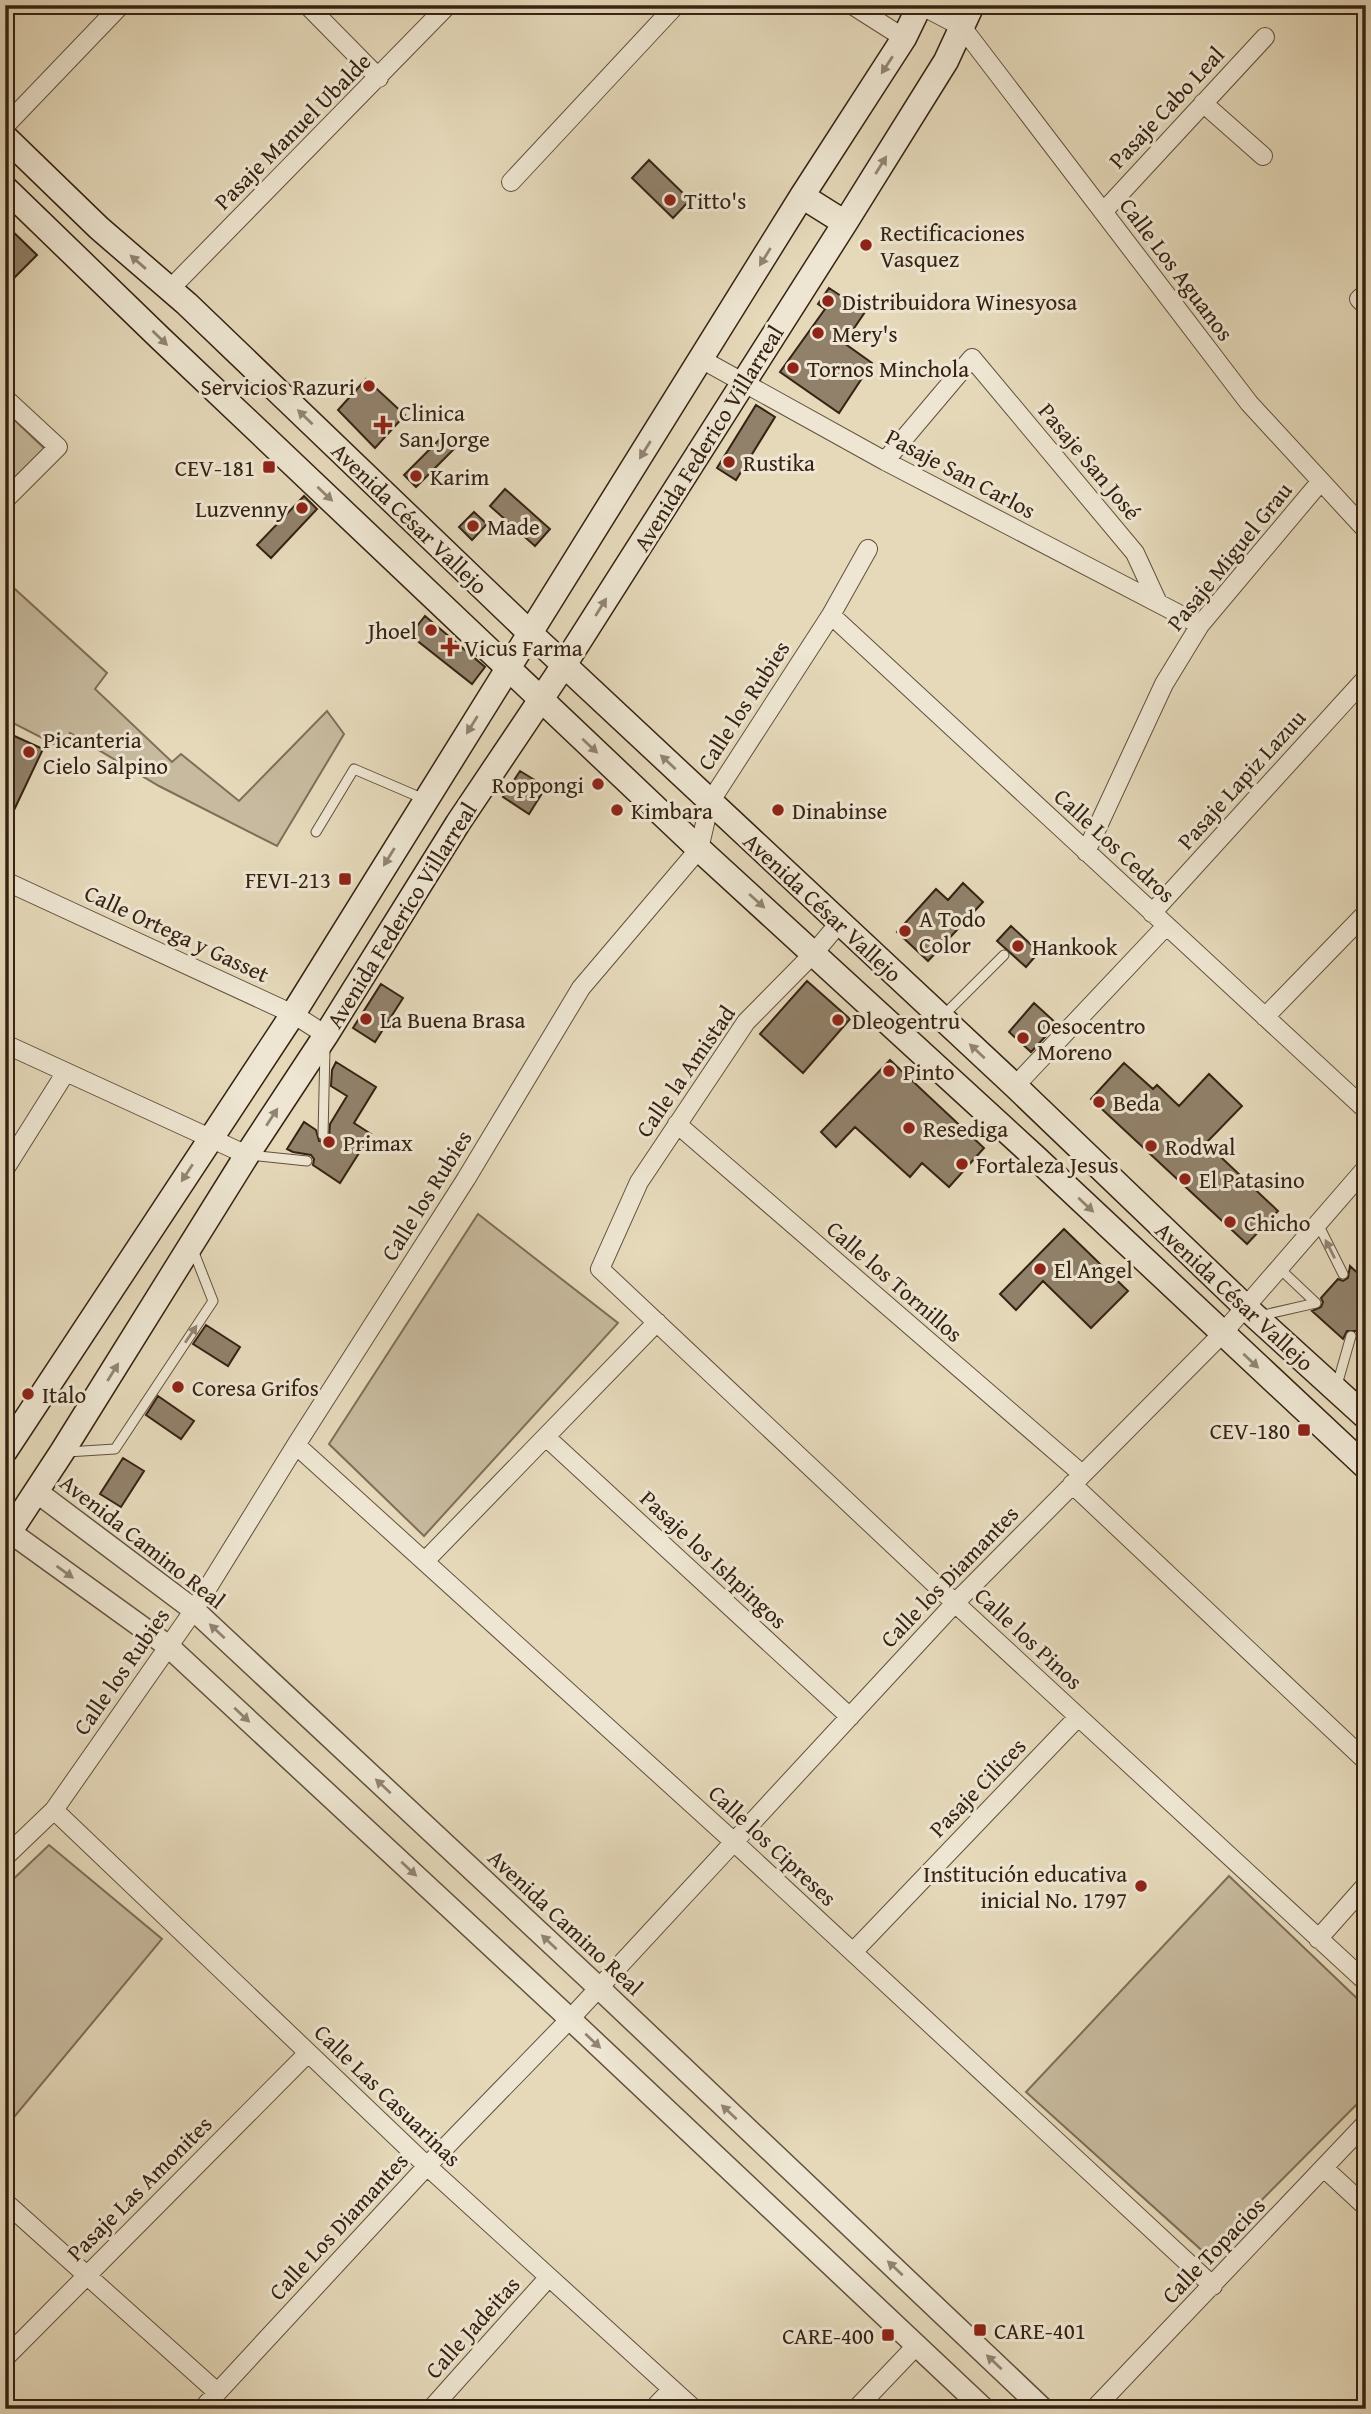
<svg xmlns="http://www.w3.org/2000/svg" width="1371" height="2414" viewBox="0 0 1371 2414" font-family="'Gentium Book Plus',serif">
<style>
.green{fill:#c7ba9e;stroke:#7e6e58;stroke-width:2}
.building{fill:#91816a;stroke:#362213;stroke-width:2}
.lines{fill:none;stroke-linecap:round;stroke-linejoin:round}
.service-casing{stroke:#62503d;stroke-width:11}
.minor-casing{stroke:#62503d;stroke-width:20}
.tertiary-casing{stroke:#62503d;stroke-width:24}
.secondary-casing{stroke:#362213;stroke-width:27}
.service{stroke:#eee6d2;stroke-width:9}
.minor{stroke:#eee6d2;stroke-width:18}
.tertiary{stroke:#eee6d2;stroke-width:21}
.secondary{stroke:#eee6d2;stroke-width:24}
.oneway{fill:#928472}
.poi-dot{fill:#8f2418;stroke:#eee6d2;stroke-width:2.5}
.labels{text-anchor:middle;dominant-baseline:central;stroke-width:6;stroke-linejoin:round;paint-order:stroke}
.street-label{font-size:23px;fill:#362213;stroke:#eee6d2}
.poi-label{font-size:23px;fill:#362213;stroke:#eee6d2;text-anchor:start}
</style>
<rect width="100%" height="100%" fill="#e5d9ba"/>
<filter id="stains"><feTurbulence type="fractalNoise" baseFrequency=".00286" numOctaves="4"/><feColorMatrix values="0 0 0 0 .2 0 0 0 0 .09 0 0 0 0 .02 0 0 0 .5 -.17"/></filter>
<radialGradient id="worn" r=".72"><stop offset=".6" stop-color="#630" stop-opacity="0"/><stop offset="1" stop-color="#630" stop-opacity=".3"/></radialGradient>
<path class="green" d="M5,411L46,450L5,493Z
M5,580L107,673L95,689L172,762L181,754L239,801L327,711L344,734L277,846L159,786L70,733L64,749L5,719Z
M478,1214L618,1323L424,1536L329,1444Z
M49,1845L162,1939L5,2128V1887Z
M1229,1876L1366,2007V2095L1207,2255L1026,2092Z"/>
<path class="building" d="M649,160L690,200L673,218L632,178Z
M5,224L37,255L5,287Z
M829,288L865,312L844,343L872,363L839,413L780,372L825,309L818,304Z
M366,379L405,415L375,448L338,410Z
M756,405L775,417L736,480L717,468Z
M442,437L454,449L416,487L404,475Z
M505,489L550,529L535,546L490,506Z
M304,496L317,509L271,558L257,545Z
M474,512L487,524L472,540L459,527Z
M425,616L485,667L472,684L410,635Z
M10,734L43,749L5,829V744Z
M520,771L546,787L529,814L503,797Z
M963,883L983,902L928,961L897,932L936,889L948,900Z
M1011,926L1039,952L1026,967L997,941Z
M807,981L850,1019L803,1073L760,1034Z
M381,984L403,998L375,1042L353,1028Z
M1034,1003L1057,1024L1031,1052L1009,1032Z
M890,1060L984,1148L949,1187L922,1163L910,1177L855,1127L836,1147L821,1132Z
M336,1062L376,1087L354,1123L371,1134L340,1183L313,1165L314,1159L311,1155L293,1152L287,1149L304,1122L316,1130L319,1141L324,1142L329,1138L330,1124L347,1096L331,1086L332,1070Z
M1124,1063L1153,1089L1157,1085L1179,1106L1209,1074L1242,1106L1206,1143L1278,1211L1247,1244L1091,1099Z
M1064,1229L1128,1291L1091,1328L1043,1281L1016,1310L1000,1294Z
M1350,1266L1366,1281V1320L1356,1331H1347L1343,1339L1312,1311L1321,1307L1323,1302L1321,1298L1338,1279L1343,1281L1348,1278Z
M206,1325L240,1347L228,1366L193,1344Z
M158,1396L194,1421L181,1439L146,1415Z
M123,1458L144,1471L121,1507L100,1494Z"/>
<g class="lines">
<g class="service-casing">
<path id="service" d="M316,832L354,769L424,799
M943,1016L1004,955
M323,1135L325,1049
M249,1155L307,1161
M1318,1224L1343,1274
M1279,1268L1316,1303
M1259,1316L1316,1303
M1337,1385L1351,1336
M67,1452L115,1449L213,1301L193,1250"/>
</g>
<g class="minor-casing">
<path id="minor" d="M307,5L379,78
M852,5L904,38
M920,5L962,27L1249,403L1366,530
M1203,103L1263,156
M5,126L121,5
M511,182L676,5
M1103,212L1265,37
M170,289L448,5
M1366,293L1359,299L1366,306
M701,359L885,461L1200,625
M5,398L58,447L5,500
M885,461L972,358L1135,553L1158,603
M831,615L1366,1110
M1086,852L1164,684L1200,625L1321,481
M5,881L293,1014L326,1035
M1152,913L1366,678
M840,922L814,953L746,1022L639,1182L600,1269L955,1603L1366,1982
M1265,1017L1366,913
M5,1044L247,1155
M1015,1086L1166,926
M677,1124L1082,1474
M5,1169L66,1072
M546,1437L850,1717
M296,1445L734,1842L1213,2286
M1072,1484L1366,1761
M425,1561L657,1322
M54,1810L427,2166L694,2409
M5,1857L54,1810L194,1610L296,1445L466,1179L581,988L699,849L710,802L831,615L868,549
M1318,1939L1366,1885
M853,1952L1078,1717
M1324,2168L1366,2207
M5,2202L217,2392
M5,2358L308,2053
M202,2409L427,2166L570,2019L955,1603L1222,1334L1366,1168
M431,2409L549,2277
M653,2409L672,2389
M856,2409L916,2346
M1094,2409L1366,2123"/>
</g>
<g class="tertiary-casing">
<path id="tertiary" d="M37,1492L194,1610L599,1988L1043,2409
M10,1532L168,1646L570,2019L984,2409"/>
</g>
<g class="secondary-casing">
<path id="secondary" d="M5,137L99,228L187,304L531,634L1015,1086L1256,1317L1366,1417
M5,188L160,338L699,849L1034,1156L1366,1467
M802,196L845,223
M5,1451L293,1014L802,196L904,38L920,5
M5,1539L62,1452L247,1155L326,1035L458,823L564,665L845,223L946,61L972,5"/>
</g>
<use href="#service" class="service"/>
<use href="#minor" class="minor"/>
<use href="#tertiary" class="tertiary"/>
<use href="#secondary" class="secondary"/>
</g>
<defs><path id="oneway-solid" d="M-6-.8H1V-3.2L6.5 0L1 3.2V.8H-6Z" transform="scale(1.75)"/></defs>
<g class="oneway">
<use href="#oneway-solid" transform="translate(887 65) rotate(123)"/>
<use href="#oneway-solid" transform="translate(881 165) rotate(-58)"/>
<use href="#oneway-solid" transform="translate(765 257) rotate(122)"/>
<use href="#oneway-solid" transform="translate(138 262) rotate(-139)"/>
<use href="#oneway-solid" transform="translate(160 338) rotate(44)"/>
<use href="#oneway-solid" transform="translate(305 417) rotate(-136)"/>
<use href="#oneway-solid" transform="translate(645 450) rotate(122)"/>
<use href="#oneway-solid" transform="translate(325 494) rotate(43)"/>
<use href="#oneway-solid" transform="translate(601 607) rotate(-58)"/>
<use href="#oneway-solid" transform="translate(472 725) rotate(122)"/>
<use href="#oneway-solid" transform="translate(590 746) rotate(43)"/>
<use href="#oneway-solid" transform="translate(668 762) rotate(-137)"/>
<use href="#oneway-solid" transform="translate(389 857) rotate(122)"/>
<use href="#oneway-solid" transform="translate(757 901) rotate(42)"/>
<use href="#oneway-solid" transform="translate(977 1051) rotate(-137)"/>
<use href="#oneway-solid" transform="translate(272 1117) rotate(-57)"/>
<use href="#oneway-solid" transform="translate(187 1173) rotate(123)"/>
<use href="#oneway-solid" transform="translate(1086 1205) rotate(43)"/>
<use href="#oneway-solid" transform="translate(1330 1249) rotate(-117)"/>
<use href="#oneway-solid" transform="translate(191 1334) rotate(-56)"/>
<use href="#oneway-solid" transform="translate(1251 1361) rotate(43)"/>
<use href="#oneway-solid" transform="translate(113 1372) rotate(-58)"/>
<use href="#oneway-solid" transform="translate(65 1572) rotate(36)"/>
<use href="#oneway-solid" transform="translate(217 1631) rotate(-137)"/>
<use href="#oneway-solid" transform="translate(242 1715) rotate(43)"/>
<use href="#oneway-solid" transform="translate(383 1786) rotate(-137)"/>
<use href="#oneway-solid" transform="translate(409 1869) rotate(43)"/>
<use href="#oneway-solid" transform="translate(549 1942) rotate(-137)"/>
<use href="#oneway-solid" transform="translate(593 2041) rotate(43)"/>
<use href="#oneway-solid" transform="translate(729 2112) rotate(-137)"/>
<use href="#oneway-solid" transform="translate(895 2268) rotate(-137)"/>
<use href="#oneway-solid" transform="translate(994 2362) rotate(-137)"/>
</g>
<g class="poi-dot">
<circle cx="670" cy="200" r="7"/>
<circle cx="866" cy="245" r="7"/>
<circle cx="828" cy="301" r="7"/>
<circle cx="818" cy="333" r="7"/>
<circle cx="793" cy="368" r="7"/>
<circle cx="369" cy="386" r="7"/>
<path d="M379.5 414.5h7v7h7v7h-7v7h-7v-7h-7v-7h7z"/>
<circle cx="729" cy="462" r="7"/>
<rect x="262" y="460" width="14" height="14" rx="3.5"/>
<circle cx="416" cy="476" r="7"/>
<circle cx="302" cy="508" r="7"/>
<circle cx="473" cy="526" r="7"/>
<circle cx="431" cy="630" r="7"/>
<path d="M446.5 636.5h7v7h7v7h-7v7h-7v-7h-7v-7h7z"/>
<circle cx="29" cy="752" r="7"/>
<circle cx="598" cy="784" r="7"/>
<circle cx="617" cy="810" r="7"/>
<circle cx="778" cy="810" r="7"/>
<rect x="338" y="872" width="14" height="14" rx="3.5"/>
<circle cx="905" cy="931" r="7"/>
<circle cx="1018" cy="946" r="7"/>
<circle cx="366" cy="1019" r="7"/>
<circle cx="838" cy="1020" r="7"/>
<circle cx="1023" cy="1038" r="7"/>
<circle cx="889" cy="1071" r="7"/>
<circle cx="1099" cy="1102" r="7"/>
<circle cx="909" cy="1128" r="7"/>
<circle cx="329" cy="1142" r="7"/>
<circle cx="1151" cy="1146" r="7"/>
<circle cx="962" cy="1164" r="7"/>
<circle cx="1185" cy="1179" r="7"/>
<circle cx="1230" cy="1222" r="7"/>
<circle cx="1040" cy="1269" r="7"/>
<circle cx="178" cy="1387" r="7"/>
<circle cx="28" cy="1394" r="7"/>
<rect x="1297" y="1423" width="14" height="14" rx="3.5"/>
<circle cx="1141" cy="1886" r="7"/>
<rect x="973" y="2323" width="14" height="14" rx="3.5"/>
<rect x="881" y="2328" width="14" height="14" rx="3.5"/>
</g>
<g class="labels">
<g class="street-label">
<text transform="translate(1166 107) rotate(-47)">Pasaje Cabo Leal</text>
<text transform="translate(292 131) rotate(-45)">Pasaje Manuel Ubalde</text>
<text transform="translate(1177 269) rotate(53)">Calle Los Aguanos</text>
<text transform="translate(708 438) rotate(-58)">Avenida Federico Villarreal</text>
<text transform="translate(1090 461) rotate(50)">Pasaje San José</text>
<text transform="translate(961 473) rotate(28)">Pasaje San Carlos</text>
<text transform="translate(410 518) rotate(44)">Avenida César Vallejo</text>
<text transform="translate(1229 556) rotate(-51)">Pasaje Miguel Grau</text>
<text transform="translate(743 705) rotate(-57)">Calle los Rubies</text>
<text transform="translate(1241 779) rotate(-48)">Pasaje Lapiz Lazuu</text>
<text transform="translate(1115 845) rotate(43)">Calle Los Cedros</text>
<text transform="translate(823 907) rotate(43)">Avenida César Vallejo</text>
<text transform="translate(401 915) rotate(-58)">Avenida Federico Villarreal</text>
<text transform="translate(177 933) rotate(25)">Calle Ortega y Gasset</text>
<text transform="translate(685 1071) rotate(-55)">Calle la Amistad</text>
<text transform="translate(426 1195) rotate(-58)">Calle los Rubies</text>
<text transform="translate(895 1281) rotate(41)">Calle los Tornillos</text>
<text transform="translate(1235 1296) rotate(43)">Avenida César Vallejo</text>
<text transform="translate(143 1541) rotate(38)">Avenida Camino Real</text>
<text transform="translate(714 1559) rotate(43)">Pasaje los Ishpingos</text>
<text transform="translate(949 1576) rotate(-46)">Calle los Diamantes</text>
<text transform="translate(1029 1638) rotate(43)">Calle los Pinos</text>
<text transform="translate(121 1671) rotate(-55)">Calle los Rubies</text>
<text transform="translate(977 1787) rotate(-46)">Pasaje Cilices</text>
<text transform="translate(773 1845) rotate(43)">Calle los Cipreses</text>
<text transform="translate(566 1922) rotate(43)">Avenida Camino Real</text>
<text transform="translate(388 2095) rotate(44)">Calle Las Casuarinas</text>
<text transform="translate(139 2188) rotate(-45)">Pasaje Las Amonites</text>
<text transform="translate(338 2226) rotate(-47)">Calle Los Diamantes</text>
<text transform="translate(1213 2250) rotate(-46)">Calle Topacios</text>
<text transform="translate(472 2327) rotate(-48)">Calle Jadeitas</text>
</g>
<g class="poi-label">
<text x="684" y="200">Titto's</text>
<text x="880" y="232">Rectificaciones<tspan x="880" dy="26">Vasquez</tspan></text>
<text x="842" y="301">Distribuidora Winesyosa</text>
<text x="832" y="333">Mery's</text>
<text x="807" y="368">Tornos Minchola</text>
<text x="355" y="386" text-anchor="end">Servicios Razuri</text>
<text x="399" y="412">Clinica<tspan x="399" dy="26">San Jorge</tspan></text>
<text x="743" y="462">Rustika</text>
<text x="255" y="467" text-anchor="end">CEV-181</text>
<text x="430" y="476">Karim</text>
<text x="288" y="508" text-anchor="end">Luzvenny</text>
<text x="487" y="526">Made</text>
<text x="417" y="630" text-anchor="end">Jhoel</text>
<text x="464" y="647">Vicus Farma</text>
<text x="43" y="739">Picanteria<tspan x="43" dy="26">Cielo Salpino</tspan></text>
<text x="584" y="784" text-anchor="end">Roppongi</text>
<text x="631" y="810">Kimbara</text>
<text x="792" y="810">Dinabinse</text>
<text x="331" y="879" text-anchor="end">FEVI-213</text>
<text x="919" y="918">A Todo<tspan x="919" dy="26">Color</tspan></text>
<text x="1032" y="946">Hankook</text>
<text x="380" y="1019">La Buena Brasa</text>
<text x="852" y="1020">Dleogentru</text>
<text x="1037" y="1025">Oesocentro<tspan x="1037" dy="26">Moreno</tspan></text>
<text x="903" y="1071">Pinto</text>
<text x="1113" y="1102">Beda</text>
<text x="923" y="1128">Resediga</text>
<text x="343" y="1142">Primax</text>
<text x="1165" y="1146">Rodwal</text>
<text x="976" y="1164">Fortaleza Jesus</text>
<text x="1199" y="1179">El Patasino</text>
<text x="1244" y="1222">Chicho</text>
<text x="1054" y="1269">El Angel</text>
<text x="192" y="1387">Coresa Grifos</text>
<text x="42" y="1394">Italo</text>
<text x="1290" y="1430" text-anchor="end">CEV-180</text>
<text x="1127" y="1873" text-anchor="end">Institución educativa<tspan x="1127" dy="26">inicial No. 1797</tspan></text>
<text x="994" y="2330">CARE-401</text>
<text x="874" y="2335" text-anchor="end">CARE-400</text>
</g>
</g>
<rect width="1371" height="2414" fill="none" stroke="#e5d9ba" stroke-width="28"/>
<rect x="7" y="7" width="1357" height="2400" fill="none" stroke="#362213" stroke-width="3.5"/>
<rect x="14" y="14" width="1343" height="2386" fill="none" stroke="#362213" stroke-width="2"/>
<rect width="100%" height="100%" filter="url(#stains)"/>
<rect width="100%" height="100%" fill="url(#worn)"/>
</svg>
